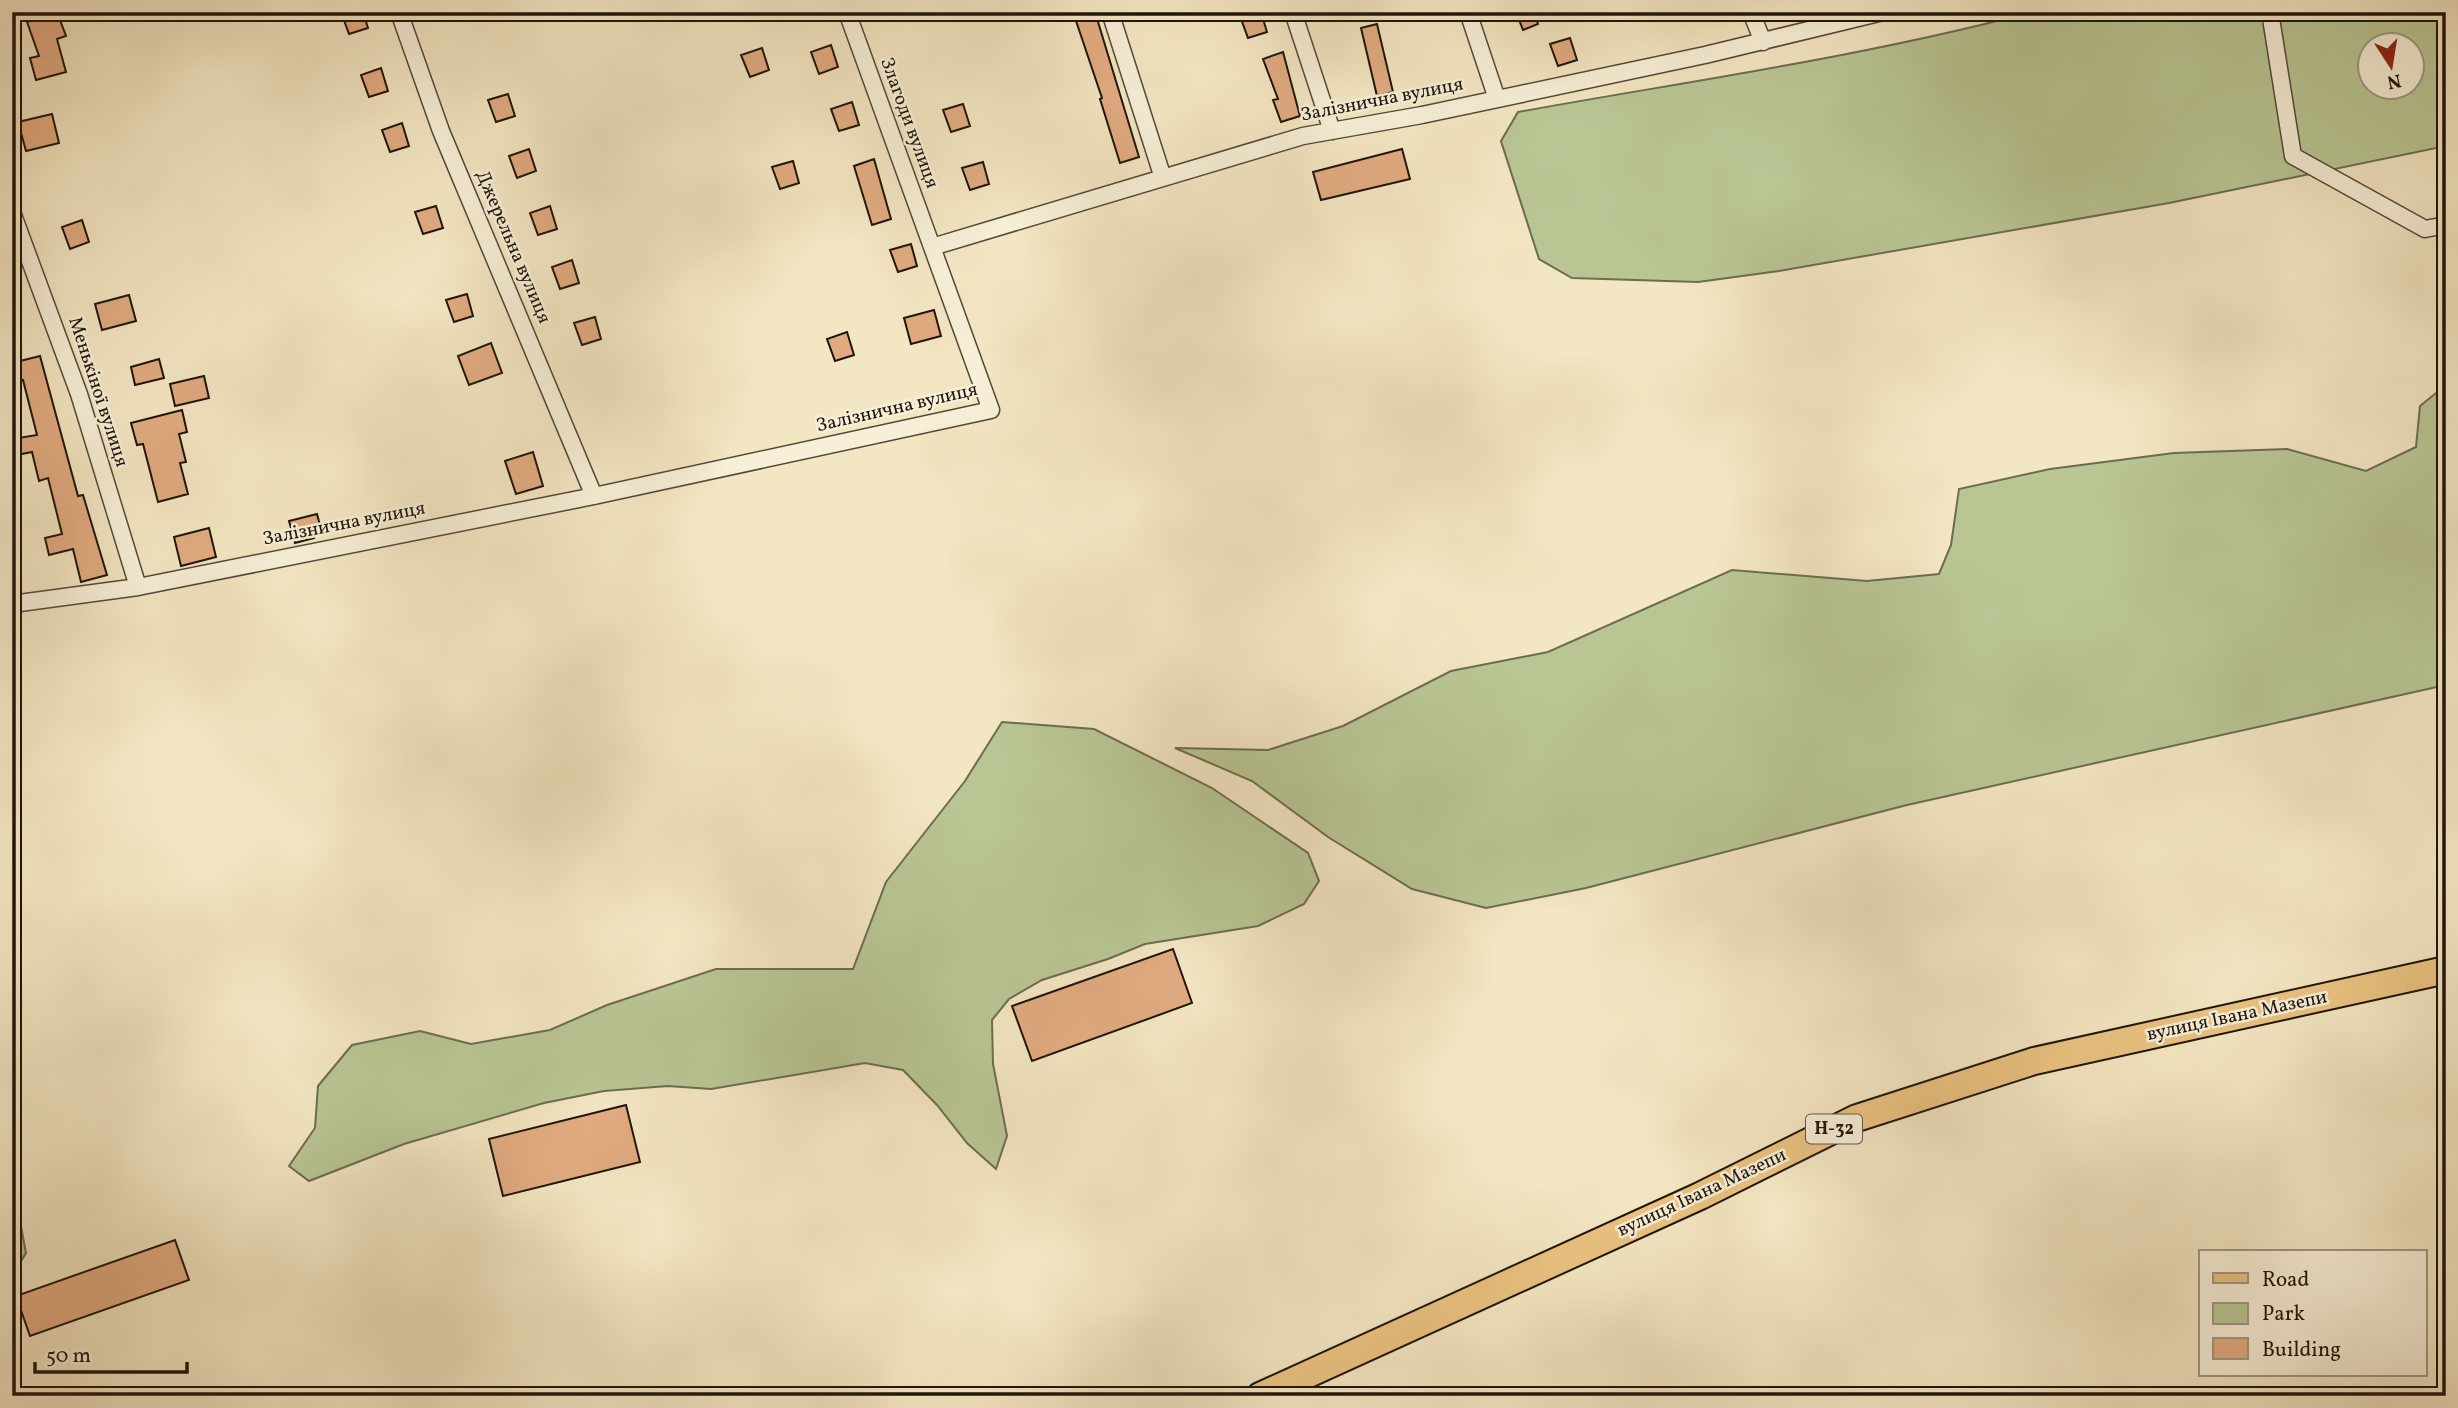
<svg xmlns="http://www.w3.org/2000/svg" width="2458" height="1408" viewBox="0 0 2458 1408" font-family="Vollkorn,serif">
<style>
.green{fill:#b9c694;stroke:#6c6d50;stroke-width:2;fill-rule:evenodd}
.building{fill:#e1ab81;stroke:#1e140c;stroke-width:2}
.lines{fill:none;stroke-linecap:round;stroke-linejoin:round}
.minor-casing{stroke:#53483a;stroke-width:19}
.primary-casing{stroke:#1e140c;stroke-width:30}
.minor{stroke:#f7efd7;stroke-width:16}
.primary{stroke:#eac381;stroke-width:26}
.labels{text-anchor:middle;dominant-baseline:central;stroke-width:5;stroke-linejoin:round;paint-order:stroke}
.shield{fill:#f7efd7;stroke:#5f5649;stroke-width:2}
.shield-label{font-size:18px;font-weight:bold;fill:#1e140c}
.street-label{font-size:19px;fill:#1e140c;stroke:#f7efd7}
</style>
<rect width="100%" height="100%" fill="#f3e6c2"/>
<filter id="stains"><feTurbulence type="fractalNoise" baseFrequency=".00286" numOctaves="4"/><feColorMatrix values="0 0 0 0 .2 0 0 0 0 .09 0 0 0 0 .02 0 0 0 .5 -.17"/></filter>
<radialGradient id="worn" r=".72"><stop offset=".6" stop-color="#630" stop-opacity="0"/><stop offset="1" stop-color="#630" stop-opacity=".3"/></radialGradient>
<path class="green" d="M2032,12H2446V146L2169,203L1779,271L1698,282L1572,278L1539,259L1501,141L1518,112C1689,81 1863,57 2032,12ZM2370,46H2412V88H2370Z
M2446,385V685L1907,805L1586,888L1486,908L1412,889L1328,837L1252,781L1175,748L1268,750L1343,726L1451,671L1548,652L1732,570L1867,581L1939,574L1951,545L1959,489L2050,469L2174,453L2287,449L2366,471L2416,447L2420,406Z
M1002,722L1094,729L1212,788L1308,853L1319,881L1304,904L1258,926L1145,944L1108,959L1042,980L1009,999L992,1020L993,1064L1007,1136L996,1169L967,1143L937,1105L903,1070L865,1063L711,1089L668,1086L604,1091L544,1103L404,1144L309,1181L289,1166L315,1128L318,1086L352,1045L420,1031L471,1044L550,1030L607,1005L716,969H853L886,882L965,781Z
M12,1178L26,1253L12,1276Z"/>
<path class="building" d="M57,12L66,36L57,39L66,72L36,80L30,58L39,56L27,22Z
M341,12H363L368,28L349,34Z
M1073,12H1095L1139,157L1120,163L1100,99L1102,98Z
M1252,12H1261L1267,32L1248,38L1240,16Z
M1516,12H1534L1538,24L1523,30Z
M1377,24L1393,92L1377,96L1361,28Z
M1570,38L1577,60L1558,66L1550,44Z
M831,45L838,67L819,74L811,52Z
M762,48L769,70L750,77L741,55Z
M1283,52L1300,116L1281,122L1273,100L1278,99L1263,59Z
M381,68L388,91L369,97L361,75Z
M508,94L515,116L496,122L488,100Z
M852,102L859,125L839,131L831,109Z
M963,104L970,126L951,132L943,110Z
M52,114L59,143L26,151L18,122Z
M402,123L409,146L390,152L382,130Z
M529,149L536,171L517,178L509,156Z
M1402,149L1410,179L1321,200L1313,172Z
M874,159L891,219L872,225L854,166Z
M793,161L799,183L780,189L772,167Z
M983,162L989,184L970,190L962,168Z
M436,206L443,228L423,234L415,212Z
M550,206L557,229L538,235L530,213Z
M82,220L89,242L70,249L62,227Z
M911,244L917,266L898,272L890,250Z
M572,260L579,283L560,289L552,267Z
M467,294L473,316L454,322L446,300Z
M129,295L136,321L102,330L95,304Z
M934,310L941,336L911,344L904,318Z
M595,317L601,339L582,345L574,323Z
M847,332L854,355L835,361L827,339Z
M491,343L502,373L469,385L458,356Z
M40,356L78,496L83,495L107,575L81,582L73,549L49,555L45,538L62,534L48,478L39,481L32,452L12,456V439L37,435L23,380L12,382V363Z
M159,359L164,378L135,385L131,367Z
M204,376L209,398L175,406L170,384Z
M182,410L187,432L179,434L186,462L180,463L188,494L158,502L143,444L137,445L131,423Z
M533,452L543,486L516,494L505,461Z
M317,514L321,529L312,531L314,538L295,543L289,521Z
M209,528L216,557L181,566L174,537Z
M1173,949L1192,1003L1032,1061L1012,1006Z
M626,1105L640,1162L503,1196L489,1139Z
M175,1240L189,1280L30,1336L16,1296Z"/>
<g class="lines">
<g class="minor-casing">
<path id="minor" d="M399,12L441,131L594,496
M847,12L932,247
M1110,12L1163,178
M1293,12L1332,131
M1468,12L1497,99
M1751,12L1763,42
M2270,12L2293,156L2425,229L2446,225
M12,212L79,394L138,587
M12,604L138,587L594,496L991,410L932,247L1303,136L1422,115L1705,55L1883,12"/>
</g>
<g class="primary-casing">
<path id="primary" d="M1260,1396L1700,1196L1857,1118L2034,1061L2446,970"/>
</g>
<use href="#minor" class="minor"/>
<use href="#primary" class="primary"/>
</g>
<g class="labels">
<rect class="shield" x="1806" y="1114.5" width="56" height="29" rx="5"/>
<g class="shield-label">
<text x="1834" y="1129">Н-32</text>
</g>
<g class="street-label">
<text transform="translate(1382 100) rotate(-11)">Залізнична вулиця</text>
<text transform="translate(909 123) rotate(70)">Злагоди вулиця</text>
<text transform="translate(513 247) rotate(67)">Джерельна вулиця</text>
<text transform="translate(98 392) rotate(72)">Менькіної вулиця</text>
<text transform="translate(897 408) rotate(-13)">Залізнична вулиця</text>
<text transform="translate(344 524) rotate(-11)">Залізнична вулиця</text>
<text transform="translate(2237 1016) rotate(-12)">вулиця Івана Мазепи</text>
<text transform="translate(1702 1193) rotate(-25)">вулиця Івана Мазепи</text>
</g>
</g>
<rect width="2458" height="1408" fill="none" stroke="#f3e6c2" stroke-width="42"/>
<rect x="14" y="14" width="2430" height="1380" fill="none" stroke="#1e140c" stroke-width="3.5"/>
<rect x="21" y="21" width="2416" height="1366" fill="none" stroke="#1e140c" stroke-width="2"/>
<rect x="2199" y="1250" width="228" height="126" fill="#f7efd7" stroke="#a09786" stroke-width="2"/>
<rect x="2213" y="1273" width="35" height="10" fill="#eac381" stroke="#a09786" stroke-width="2"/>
<text x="2262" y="1286" font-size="21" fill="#1e140c">Road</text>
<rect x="2213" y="1303" width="35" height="21" fill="#b9c694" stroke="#a09786" stroke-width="2"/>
<text x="2262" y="1320" font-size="21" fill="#1e140c">Park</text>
<rect x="2213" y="1338" width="35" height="21" fill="#e1ab81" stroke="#a09786" stroke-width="2"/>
<text x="2262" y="1356" font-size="21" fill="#1e140c">Building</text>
<g transform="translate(2391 66) rotate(168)"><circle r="33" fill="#f7efd7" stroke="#a09786" stroke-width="2"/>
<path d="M0-5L12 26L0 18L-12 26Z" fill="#8f2418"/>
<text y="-10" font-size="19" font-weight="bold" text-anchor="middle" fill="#1e140c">N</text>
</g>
<path d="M35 1362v10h152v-10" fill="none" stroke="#1e140c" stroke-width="3.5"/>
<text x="46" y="1362" font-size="21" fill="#1e140c" stroke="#f7efd7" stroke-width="5" paint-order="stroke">50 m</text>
<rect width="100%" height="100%" filter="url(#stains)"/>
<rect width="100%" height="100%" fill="url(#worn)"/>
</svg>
